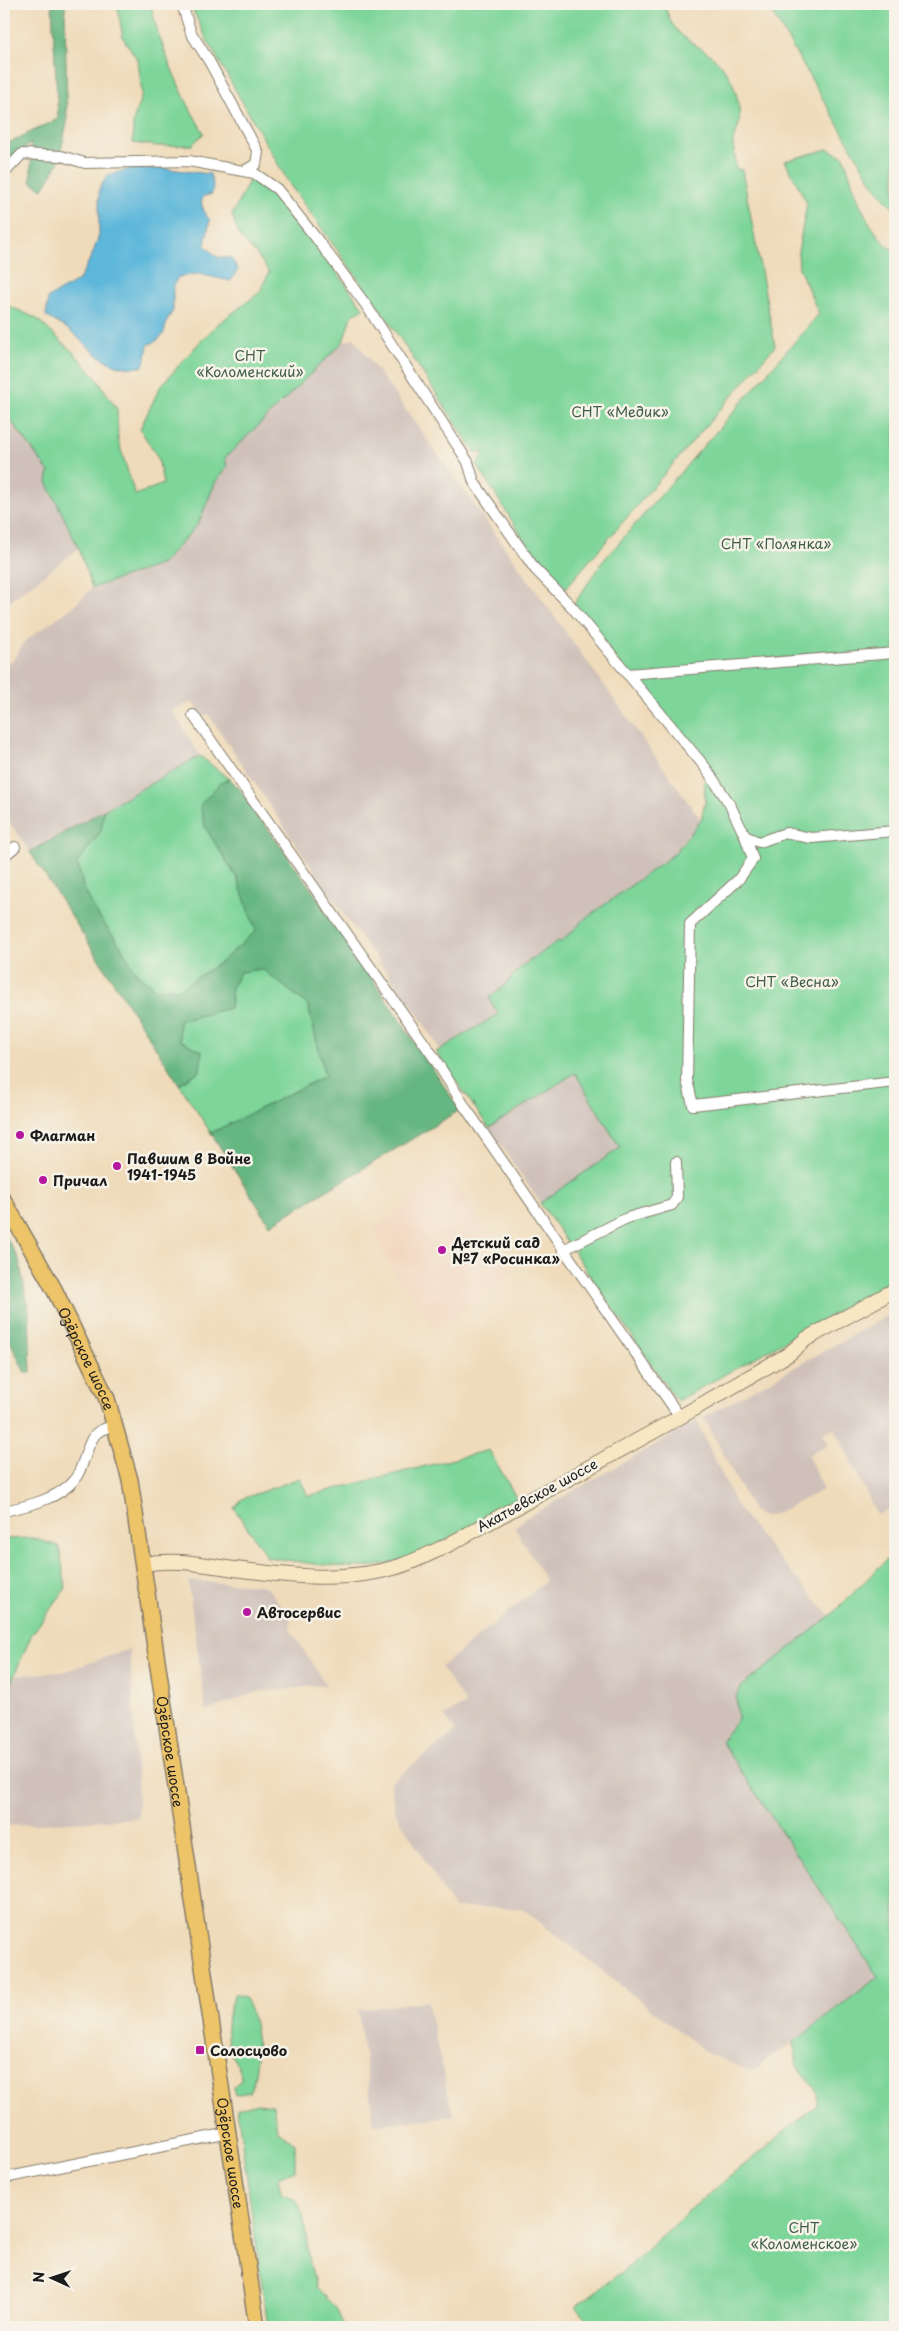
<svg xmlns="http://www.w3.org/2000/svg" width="899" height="2331" viewBox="0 0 899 2331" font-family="'Playpen Sans',sans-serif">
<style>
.built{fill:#f2d5bd}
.industrial{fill:#cfc1ba}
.green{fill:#7dd59a;stroke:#4c785b}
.forest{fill:#66b682;stroke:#41694f}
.water{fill:#5db7da;stroke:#3c6a7b}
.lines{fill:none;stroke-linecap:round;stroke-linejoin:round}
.minor-casing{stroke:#867c6b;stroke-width:12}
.secondary-casing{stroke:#867c6b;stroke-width:16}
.primary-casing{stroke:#867c6b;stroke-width:18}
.minor{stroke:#fff;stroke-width:10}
.secondary{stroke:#f8e7c3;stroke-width:14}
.primary{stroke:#eec469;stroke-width:15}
.poi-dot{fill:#b5179e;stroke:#f7f3e8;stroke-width:2}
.labels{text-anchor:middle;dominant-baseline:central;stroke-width:5;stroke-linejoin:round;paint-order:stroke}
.park-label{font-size:14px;fill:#3e5d48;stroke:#f7f3e8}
.poi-label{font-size:14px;font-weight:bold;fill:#1c1c1c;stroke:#f7f3e8;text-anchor:start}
.street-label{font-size:14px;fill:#1c1c1c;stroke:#f7f3e8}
</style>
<rect width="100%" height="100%" fill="#f7f3e8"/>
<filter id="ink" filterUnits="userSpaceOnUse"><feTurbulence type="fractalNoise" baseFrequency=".02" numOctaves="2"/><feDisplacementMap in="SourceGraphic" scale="10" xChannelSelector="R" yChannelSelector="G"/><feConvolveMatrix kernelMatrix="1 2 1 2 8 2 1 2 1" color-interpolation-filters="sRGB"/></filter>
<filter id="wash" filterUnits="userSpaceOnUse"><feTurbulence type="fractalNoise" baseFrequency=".0096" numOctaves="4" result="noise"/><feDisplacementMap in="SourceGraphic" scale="20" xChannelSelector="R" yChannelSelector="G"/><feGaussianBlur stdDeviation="1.12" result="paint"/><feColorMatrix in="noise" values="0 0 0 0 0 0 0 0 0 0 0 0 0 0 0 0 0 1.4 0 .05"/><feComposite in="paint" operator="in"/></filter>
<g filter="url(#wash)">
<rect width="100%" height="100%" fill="#efdbba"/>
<path class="built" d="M449,1172L515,1272L437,1329L393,1271L374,1229Z"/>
<path class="industrial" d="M354,338L701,820L674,854L585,919L560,943L521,967L501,989L489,998L498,1014L440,1049L415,1010L346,918L208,714L202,717L193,702L172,710L200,756L30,852L4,814V666L14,659L25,641L73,607L92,588L120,577L198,524L216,481L227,467L225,458L343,342Z
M4,411L49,472L47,482L79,549L4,605Z
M574,1072L620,1148L540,1203L489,1128Z
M895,1312V1506L877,1515L835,1428L823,1433L829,1445L808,1455L823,1490L770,1516H762L753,1511L704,1417Z
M697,1421L736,1505L768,1546L830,1616L741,1687L736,1697L738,1719L721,1741L878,1977L794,2042L750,2071L707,2053L522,1908H454L394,1810L391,1782L456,1731L444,1716L466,1704L441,1667L546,1581L515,1528L524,1519Z
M188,1581L260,1585L269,1590L291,1618L290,1629L326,1685L257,1692L206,1711Z
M130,1649L139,1818L4,1826V1699L16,1675L63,1672Z
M427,2001L453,2116L374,2125L358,2010Z"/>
<path class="green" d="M117,4H151C157,41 184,101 204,133L192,145L158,146L133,143V122L142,94L138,60L123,38Z
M190,4H665C672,42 700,41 721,65C734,79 741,104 739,123C738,130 734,135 733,142C733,151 737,159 735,168L742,170L775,346L564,590L526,543L477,465L484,453L474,451L390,323L290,185L208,42Z
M767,4H895V210L874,186Z
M828,149L844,157C856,193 864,228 895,252V1280L677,1401L540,1203L620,1148L575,1073L489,1128L436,1052L498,1014L489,998L501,989L521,967L558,941L561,942L585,919L674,854L701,820L705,802L704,767L572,607L603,561L819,314L799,268L798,252L807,203L785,161Z
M252,175L281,196L363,308L351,317L343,342L225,458L227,467L216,481L198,524L162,564L92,588L79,549L47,482L49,472L4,411V304L36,318L76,355L95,376L117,409L118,440L135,495L163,484L158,458L140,429L160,387L196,346L218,324L260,292L269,272L257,255L239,236L232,215Z
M200,756L229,779L221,782L205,827L237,878L256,931L221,962L179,989H156L137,974L120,945L99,917L84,889L77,863L101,831L104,810Z
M262,969L308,1005L325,1076L211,1133L179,1084L200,1071L180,1041L179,1020L230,1008L232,987L240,972Z
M489,1450L517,1499C479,1521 428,1555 386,1564C353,1572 301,1562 267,1557L234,1508L242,1499L300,1478L308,1496Z
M32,1538L59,1546L66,1588L32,1634L4,1699V1539Z
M886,1560L895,1565V2327H595L575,2307L628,2267L692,2208L817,2105V2092L797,2066L794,2042L878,1977L721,1741L738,1719L736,1697L741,1687L830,1616Z
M235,1994L244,1997C258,2019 262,2068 249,2092L235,2095L233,2087L241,2080C241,2065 234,2064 230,2051C224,2035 227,2009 235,1994Z
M257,2103L273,2105L277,2130L295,2144V2170L278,2177L281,2194L296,2200L302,2209L310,2263L316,2288L336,2308L344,2326L268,2327L237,2109Z"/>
<path class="forest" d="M52,4H65L67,123L58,164L43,189L31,182V143L4,167V145L58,119Z
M229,779L238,787L327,911L460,1110L270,1225L211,1133L325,1076L308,1005L262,969L240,972L232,987L230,1008L179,1021L180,1040L202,1051L200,1071L179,1084L30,852L104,810L101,831L77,863L84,889L99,917L120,945L137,974L156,989H179L221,962L256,931L237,878L205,827L200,805L221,782Z
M4,1234L19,1259L29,1312L31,1373H25L4,1328Z"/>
<path class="water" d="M160,168L210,174L213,184L212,194L204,196L201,202L205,214L210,220L205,245L217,257L231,258L238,269L231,281L198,274L178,277L173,287V311C160,327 172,335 148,345L146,358L142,367C106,371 94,350 69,330C62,325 53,321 46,316L48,298L79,280L93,253L99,235V189L108,175L130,169Z"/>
</g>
<g filter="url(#ink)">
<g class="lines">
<g class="minor-casing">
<path id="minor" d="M182,4L191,33L209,61L258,152L256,164L246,170
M4,173L22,154L61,156L85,163L189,161L254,173L277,189L320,243L366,305L468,462L474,482L535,569L572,607L705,767L729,803L745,836L753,859L738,880L690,924L687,1080L693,1105L895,1082
M627,674L895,653
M193,715L433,1056L465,1107L680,1417
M745,836L759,842L786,833L811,838L895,831
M4,856L15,847
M563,1250L627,1218L672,1205L677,1197L676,1162
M4,1511C27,1506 59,1499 74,1480C85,1468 86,1440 98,1432C103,1428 111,1427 116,1425
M4,2178L229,2133"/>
</g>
<g class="secondary-casing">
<path id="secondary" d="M144,1564C175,1558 204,1565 235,1569C290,1576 343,1583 397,1567C416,1561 433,1552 450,1544L680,1417L789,1354L806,1339L895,1290"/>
</g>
<g class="primary-casing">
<g id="primary">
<path id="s1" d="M4,1201L54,1289L107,1399L130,1480L257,2327"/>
</g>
</g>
<use href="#minor" class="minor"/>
<use href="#secondary" class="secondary"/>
<use href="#primary" class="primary"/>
</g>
</g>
<g class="poi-dot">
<circle cx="20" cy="1135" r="5"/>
<circle cx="117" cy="1166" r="5"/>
<circle cx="43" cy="1180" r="5"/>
<circle cx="442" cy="1250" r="5"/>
<circle cx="247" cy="1612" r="5"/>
<rect x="195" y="2045" width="10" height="10" rx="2.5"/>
</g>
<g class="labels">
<g class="park-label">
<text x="250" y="355">СНТ<tspan x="250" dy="16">«Коломенский»</tspan></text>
<text x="620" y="411">СНТ «Медик»</text>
<text x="776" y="543">СНТ «Полянка»</text>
<text x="792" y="981">СНТ «Весна»</text>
<text x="804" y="2227">СНТ<tspan x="804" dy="16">«Коломенское»</tspan></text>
</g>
<g class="poi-label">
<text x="30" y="1135">Флагман</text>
<text x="127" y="1158">Павшим в Войне<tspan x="127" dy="16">1941-1945</tspan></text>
<text x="53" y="1180">Причал</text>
<text x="452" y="1242">Детский сад<tspan x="452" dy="16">№7 «Росинка»</tspan></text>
<text x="257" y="1612">Автосервис</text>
<text x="210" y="2050">Солосцово</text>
</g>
<g class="street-label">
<text stroke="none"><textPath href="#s1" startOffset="178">Озёрское шоссе</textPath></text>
<text transform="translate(537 1495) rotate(-29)">Акатьевское шоссе</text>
<text stroke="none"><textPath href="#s1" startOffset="582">Озёрское шоссе</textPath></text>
<text stroke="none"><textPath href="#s1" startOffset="988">Озёрское шоссе</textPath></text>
</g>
</g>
<rect width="899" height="2331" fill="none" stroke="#f7f3e8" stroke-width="20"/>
<g transform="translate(52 2278) rotate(273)" stroke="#f7f3e8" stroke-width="4" paint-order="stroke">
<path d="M0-4L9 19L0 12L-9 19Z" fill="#1c1c1c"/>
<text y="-8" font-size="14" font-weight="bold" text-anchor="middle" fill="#1c1c1c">N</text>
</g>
</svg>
